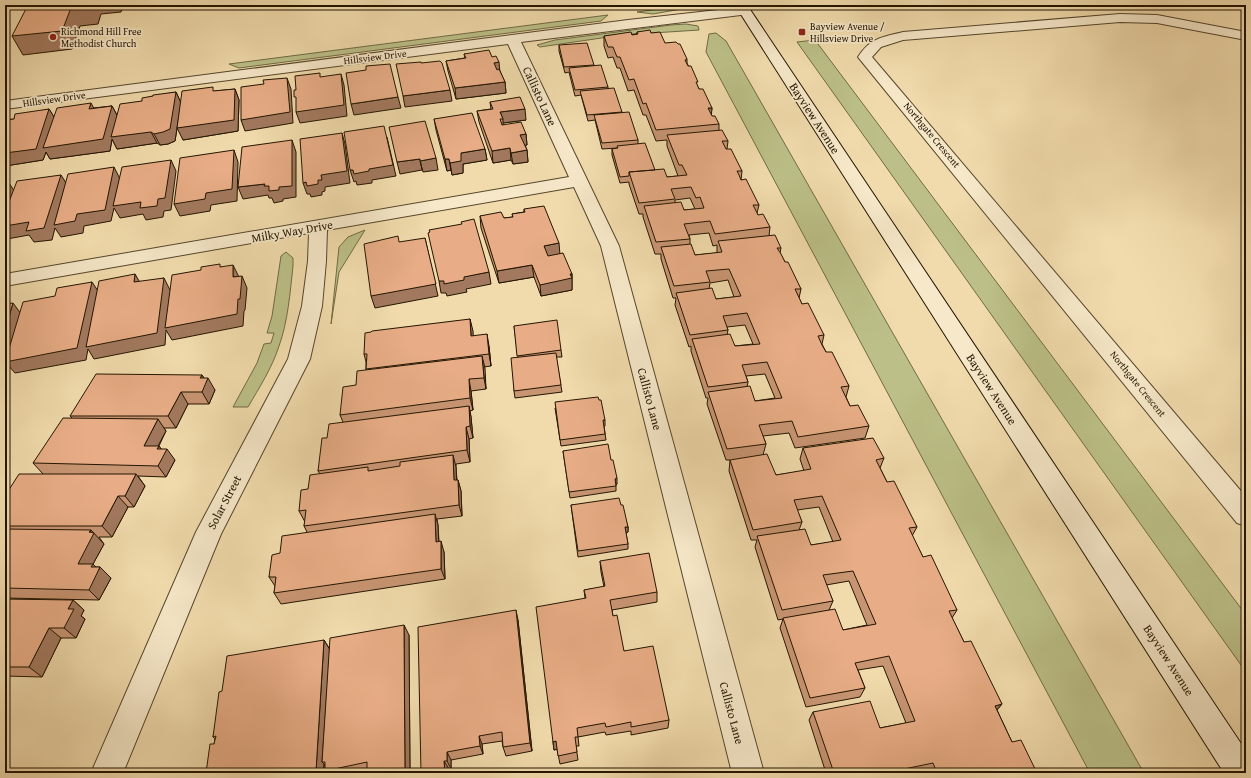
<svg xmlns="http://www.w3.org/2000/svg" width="1251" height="778" viewBox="0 0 1251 778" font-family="'Gentium Book Plus',serif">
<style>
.green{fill:#bcc088;stroke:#706a44}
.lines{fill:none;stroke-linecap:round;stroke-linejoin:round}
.street-casing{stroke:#56462c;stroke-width:2}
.secondary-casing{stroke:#231501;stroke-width:2}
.street{fill:#f6e8c9;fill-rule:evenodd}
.secondary{fill:#f6e8c9;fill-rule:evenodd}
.wall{fill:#c89573;stroke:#231501;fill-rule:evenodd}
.shaded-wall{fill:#a2795e;stroke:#231501}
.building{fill:#e8ad86;stroke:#231501}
.poi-dot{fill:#8f2418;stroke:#f6e8c9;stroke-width:1.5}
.labels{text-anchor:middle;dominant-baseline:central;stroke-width:3.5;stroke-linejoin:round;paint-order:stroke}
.far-poi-label{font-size:10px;fill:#231501;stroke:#f6e8c9;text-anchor:start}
.far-street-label{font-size:10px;fill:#231501;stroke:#f6e8c9}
.street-label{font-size:12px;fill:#231501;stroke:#f6e8c9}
</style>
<rect width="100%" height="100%" fill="#f1dbac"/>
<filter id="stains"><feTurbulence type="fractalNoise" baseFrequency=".005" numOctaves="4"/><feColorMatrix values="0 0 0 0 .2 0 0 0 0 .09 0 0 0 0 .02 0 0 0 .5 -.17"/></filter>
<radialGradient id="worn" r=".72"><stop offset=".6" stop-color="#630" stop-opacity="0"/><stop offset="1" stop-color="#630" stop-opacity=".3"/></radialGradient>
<path class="green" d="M682,6L687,8L653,14L637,12Z
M608,15L601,21L239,68L229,64Z
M686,24L698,26L699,30L622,35L540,47L537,45L555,40L671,25Z
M716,33L726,41L1144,773H1090L706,52L709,34Z
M815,40L1246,615V672L797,42Z
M365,230L339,272L331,324L339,247L348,237Z
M286,252L293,258V266C290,293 288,321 279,346C272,368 259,388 248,407H233L257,363L264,344L271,343L274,333H267L272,316L281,256Z"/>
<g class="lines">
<g class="street-casing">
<path id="street" d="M745,7L749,8L751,11L749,14L521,42L619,246L764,773H732L601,246L574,187L327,230L326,261L322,306L310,359L221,534L123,773H91L196,532L288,359L302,306L308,261L309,233L5,286V274L569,177L508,44L5,109V101L628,20Z
M1120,14L1157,15L1246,32V40L1157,23L1120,22L903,40L881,47L872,57L1246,497V526L1237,523L858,57C870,38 883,37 903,32Z"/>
</g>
<g class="secondary-casing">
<path id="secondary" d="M735,5H747L1246,751V773H1224Z"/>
</g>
<use href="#street" class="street"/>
<use href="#secondary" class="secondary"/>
</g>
<path class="wall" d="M637,32L651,33L687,59V63L698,87L712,108L711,114L712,116L719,124V130L728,141L727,149L742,171L741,180L759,205L757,213L758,215L770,227L769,236L781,248L780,253L785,262L801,289L799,298L802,304L824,335L822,344L826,352L849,386L846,397L850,406L869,426L865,438L795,448L789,433L763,436L766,444L763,455L776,475L804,471L800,459L803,448L884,458L880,468L887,482L917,527L912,536L923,557L957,610L952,618L964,642L1002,704L997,710L1012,742L1037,773H927L926,771L917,773H826L809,720L813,712L880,728L906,723L883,666L858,670L865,688L860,697L806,707L780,628L783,619L778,620L755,547L757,540H751L729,471L730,460H726L707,404L708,398H706L691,351V346L689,347L675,305L676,298H673L661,259V254H655L643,217V214H639L629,184V182L620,183L612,155V149H617V148L602,149L595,120L588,121L581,95L575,96L569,72L565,73L559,51V45L594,65V66L608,87V88L638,140V144L655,170L667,177L678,176L667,146V140L656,141L646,115H643L634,90L628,91L620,68H617L613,57L608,58L604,46V36L637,34ZM690,198L695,209L684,210L675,202V200ZM709,233L713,246L717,245V253L695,255L690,244V239L689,235ZM728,280L734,297L716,299L709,289L710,283ZM745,325L753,344L735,346L727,335L728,330L727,327ZM765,374L775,398L755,401L747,387L748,382L746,376ZM819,507L833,542L811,545L799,530L802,522L797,510ZM849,581L867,625L843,630L829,610L833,601L826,585Z
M464,54L492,57L500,71L505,82L506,93L456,99L448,71L446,61L465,58Z
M235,89L239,100L238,131L183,140L180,109L175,141L168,144L160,145L157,143L117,149L112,139L110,151L50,159L46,152L43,160L5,166V120L14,119L49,109L54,117L93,108L112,106L117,115L142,101L153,96L176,92L181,103L215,91Z
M490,102L526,120L503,123V125L526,134L527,145H525L527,150L528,162L513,164L511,160L493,163L479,122L477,111L491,109Z
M434,119L485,149L487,160L463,164V173L452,175L451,170L447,171L436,130Z
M524,209L560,254L572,274V290L541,296L534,277L499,283L481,228L480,216L504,218L513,217L512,214L524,212Z
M470,319L473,336L489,346L491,366L484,367L486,389L471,391L473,410L470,411L471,417L473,438L469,439L470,462L456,464V467L457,480H458L461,491L462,516L437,519L438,525L439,541L444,552L445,579L281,604L274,593L275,586L269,577L280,553L307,532L304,526L305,522L299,511L308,489L320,474L318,471L327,438L343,422L340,415L356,385L366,370V362L364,354Z
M514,326L561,350L562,357H556L562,392L515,398L514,391L518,357Z
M202,375L204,378L215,390L209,404H188L176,428H164L166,431L159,446L161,449L175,460L166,477L138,476L145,486L134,507H128L112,537H99L104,544L93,564L96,567H100L111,578L99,600L5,598V496L43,474L33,463L72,418L70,416Z
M555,408L605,420V426H604L606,440L561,446Z
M563,451L611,460L617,484H616V491L570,498Z
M571,505H621L628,527V532L626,533L628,544V549L578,557Z
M600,561L657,592V602L612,610L613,616L624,651L669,720L668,728L631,735V731L606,735L605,732L578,737L579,746H576L578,760L560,764L557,749L554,750L553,742L585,598L584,590L604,587L601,572Z
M5,599L73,600L84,610L81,616L85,619L76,638H61L42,677L5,676Z
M518,620L532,751L506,756L503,747L502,741L482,744L483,754L451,760V769H449V773H421Z
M409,635L410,773H367V772L360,773H327L325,771V766L324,764L323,773H206L214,744L215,739L213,737L222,691L324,640L329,648Z"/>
<path class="shaded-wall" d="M90,5H124L121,12L101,14L98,24L80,26L72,49L23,55L12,36L71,8Z
M499,62L500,73L495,74L494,63Z
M341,74L344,85L347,116L300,123L296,112Z
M287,78L291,89L293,123L245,131L241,120Z
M505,82L506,93L456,99L455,88Z
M235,89L239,100L238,131L183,140L177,128Z
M450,90L452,101L405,107L403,96Z
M176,92L181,103L175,141L168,144L160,145L154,134Z
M398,97L401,108L354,115L351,104Z
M91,103L97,114L89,109Z
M112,106L118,117L151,132L157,143L117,149L112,139L110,151L50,159L46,152L43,160L5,166V153L49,109L56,120Z
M708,108H712L711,119Z
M525,109L526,120L503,123V119L500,112Z
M342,133L345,144L350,183L325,187V191L322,192V195L311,197L310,194H307L303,183L318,180L321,175Z
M526,134L527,145L522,146L520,135Z
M387,137L396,176L372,180V183L357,185L356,181L354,182L350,170L369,169Z
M292,140L296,152V197L283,199V201L274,203L272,198H269L268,195L243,199L238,187L265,184L269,186L279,187Z
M510,148L511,160L493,163L492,151Z
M485,149L487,160L463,164V173L452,175L450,163L461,153Z
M234,150L238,162L237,201L211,205L210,211L180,216L174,204L206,193Z
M527,150L528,162L513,164L511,153Z
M436,158L438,170L423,172L420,161Z
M420,159L422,170L400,174L397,162Z
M445,159H449L451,170L447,171Z
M171,160L176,171L171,210L164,211L163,217L146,220L143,214L120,218L114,208L111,221L84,226L83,233L61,237L55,228L52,240L34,242L29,235L7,239L5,235V194L9,183L17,195L61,175L68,186L77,214L114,167L120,179L158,199Z
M425,238L438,296L375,308L371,296Z
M559,243L560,255L546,258L544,246Z
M233,265L239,277H233Z
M532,265L534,277L499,283L497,271Z
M489,272L491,284L466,289L467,292L447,296L446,293H441L439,281Z
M135,274L142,286L134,282Z
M570,274H572V290L541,296L540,285Z
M242,276L247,288L245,310L244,311L243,326L172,340L166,330L165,345L94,359L88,349L86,360L15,373L8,365L6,372L5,373V330L13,303L22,315L92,282L100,294L164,278L170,290L238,299Z
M470,319L473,331L474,348L471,336Z
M487,334L489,346L491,366L489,354Z
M482,356L485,368L486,389L484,378Z
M202,375L206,382L208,378L215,390L209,404L202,392L200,378Z
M469,379L471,391L473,410L470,398Z
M181,392L188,404L176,428L168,416Z
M469,406L471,417L473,438L470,426Z
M158,419L166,431L152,457L144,446Z
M466,427L469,439L470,462L467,450Z
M159,446L164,453L167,449L175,460L166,477L158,466L157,449Z
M453,455L456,467L457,491L454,480Z
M136,474L145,486L134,507L125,496Z
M617,478V484L615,485V479Z
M458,480L461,491L462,516L459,505Z
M118,496L128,507L112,537L102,526Z
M435,514L438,525L439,552L436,542Z
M625,527H628V532L625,533Z
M91,530L104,544L93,564L99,570L100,567L111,578L99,600L89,590L78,564Z
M441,541L444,552L445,579L441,569Z
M73,600L84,610L81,616L85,619L76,638L64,628L68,609Z
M516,610L518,620L532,751L530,743Z
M404,625L409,635L410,773H406L405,771Z
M49,628L61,638L42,677L29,667Z
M324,640L330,650L322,762L324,764L323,773H318L316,771Z
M1002,704L994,713L995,706Z
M479,736L482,744L483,754L480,746Z
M556,741L558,749L554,750L553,742Z
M447,752L451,760V769L447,761Z
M444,761L449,769V773H445Z"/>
<path class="building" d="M28,5H90V6L71,8L62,31L12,36Z
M650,30L651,33L660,32L665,43L676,42L678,44H680L687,59L685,60L688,66H691L698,82H696L699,89H703L712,108H708L712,116H715L719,124L656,130L646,103L643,104L634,79L629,80L620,57H617L613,47H608L604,36L631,32L632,35L638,34L637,32Z
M587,43L594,65L564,67L559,45Z
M489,50L492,57L496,56L499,62L494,63L497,70L499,69L505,82L455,88L446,61L466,58L464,54Z
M440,61L442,63L450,90L403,96L396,64L421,62V63Z
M390,64L398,97L351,104L346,73L366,70V66Z
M601,65L608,87L575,90L569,68Z
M320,73V77L341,74L344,105L296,112V97H294V90H296L295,76Z
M287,78L290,112L241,120V87L264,84L263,80Z
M213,87V91L235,89L234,120L177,128L182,91Z
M614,88L622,112L587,115L580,91Z
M176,92L170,129L163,132L154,134L151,132L111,137L120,104L142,101V98L153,96V95Z
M520,97L525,109L500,112L503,119H500L502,125L521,122L526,134L520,135L527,150L511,153L510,148L492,151L477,111L493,109L490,102Z
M91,103L89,109L112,106L103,139L43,148L57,108Z
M49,109L36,149L5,153V120L14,119L15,114Z
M629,112L638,140L602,143L594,115Z
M472,113L485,149L461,153V161L450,163L449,159H445L434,119Z
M425,121L436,158L420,161V159L397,162L389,127Z
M384,126L393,165L369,169V171L354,174L353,170H350L344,132Z
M722,130L728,141H722L726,149H731L742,171H737L739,175L741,180L746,179L759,205H753L758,215L763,214L770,227L715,234L710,221L684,224L690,239L656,242L644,206L681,202L684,210L704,208L700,197L696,198L691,187L671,189L675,199L639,203L629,172L664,169L667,177L687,175L682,165H679L667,135Z
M342,133L347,171L321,175L322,180H318V184L307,186L306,182L303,183L300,139Z
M292,140V186L279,187V190L269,191V186H264L265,184L238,187L242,147Z
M645,143L655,170L629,172V176L620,177L612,149L618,148L617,146Z
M234,150L232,189L206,193L205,199L174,204L180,158Z
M171,160L165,198L158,199L157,206L140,208L141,202L113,206L122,167Z
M114,167L105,210L77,214L75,221L54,225L68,174Z
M61,175L44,228L26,231L29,222L5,226V212L17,181Z
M9,183L5,194V184Z
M544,206L559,243L544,246L548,256L563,253L572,274H570L572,278L540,285L532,265L497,271L480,216L501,212L504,218L513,217L512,214L525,212L524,209Z
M474,219L489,272L464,277V280L444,284V281H439L428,233L430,232L429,230L462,224L461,222Z
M775,235L781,248H777L781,254L785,262H788L801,289H795L802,304L808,303L824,335L818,336L822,345L826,352H832L849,386L841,387L850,406L858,405L869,426L798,437L792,421L759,425L766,444L727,449L708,392L750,386L755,401L782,398L767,362L742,365L748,382L708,387L692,339L730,334L735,346L760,344L747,313L723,316L728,330L690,335L676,293L712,288L716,299L741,296L729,269L706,271L710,282L674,286L661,247L691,244L695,255L722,252L718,241Z
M398,236L399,242L425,238L436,284L371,296L364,244Z
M220,264V267L233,265V277L242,276L240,299H238L237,314L165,328L172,275L201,270V267Z
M135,274L134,282L164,278L157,333L86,347L99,281Z
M92,282L77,348L5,362L23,302L55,296L57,288Z
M13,303L5,330V304Z
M470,319L471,336L487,334L489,354L366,369L367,354H364L365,333L371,332L372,331Z
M557,320L561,350L517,356L514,326Z
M556,353L561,385L514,391L511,358Z
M482,356L484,378L469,379L470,398L340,415L343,387L356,385L357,371Z
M96,374L202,375L200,378H208L202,392H181L168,416H70Z
M598,397L599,400H601L605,420H603L605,434L560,440L555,402Z
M469,406L470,426L466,427L467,450L318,471L322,438H327L329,424Z
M63,418L158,419L144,446H159L157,449H167L158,466L33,463Z
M873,438L884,458L876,460L887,482L894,481L917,527L909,528L923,557L931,555L957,610L949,611L964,642L971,641L1002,704L995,706L1012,742L1021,740L1037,773H937L933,763L885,773H834L813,712L870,701L880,728L915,721L889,656L855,663L865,688L810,698L783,618L835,609L843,630L876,624L853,571L823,575L833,601L782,610L757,536L805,529L811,545L841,540L822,496L794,500L802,522L753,530L730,460L767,454L776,475L811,469L803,448Z
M608,444L611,460H613L617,478L615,479L616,486L569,492L563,451Z
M453,455L454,480H458L459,505L304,526L306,510L299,511L301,490L308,489L310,475L368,467V471L400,466V462Z
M19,474H136L125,496H118L102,526H5V496Z
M619,498L621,505H623L628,527H625L628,544L578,551L571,505Z
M435,514L436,542L441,541V569L274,593L276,577H269L272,555L280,553L282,536Z
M5,529L91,530L89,532L94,533L78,564H93L91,567H100L89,590L5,588Z
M649,553L657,592L610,600L613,616L617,615L624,651L653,646L669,720L631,727V722L606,727L605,723L577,728L578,737H575L577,752L558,756L556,741L553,742L536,607L586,598L584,590L605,586L600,561Z
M5,599L73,600L68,609H74L64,628H49L29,667H5Z
M516,610L530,743L503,747L502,732L479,736L480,746L447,752V761H444L445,773H421L418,627Z
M404,625L405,771L399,772V773H367V762L325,771V762H322L330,638Z
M324,640L316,771L305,773H206L210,744H214L216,736L213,737L219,692L222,691L227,656Z"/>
<g class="poi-dot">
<rect x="798" y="28" width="8" height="8" rx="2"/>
<circle cx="53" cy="37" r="4"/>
</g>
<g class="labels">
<g class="far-poi-label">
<text x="810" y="26">Bayview Avenue /<tspan x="810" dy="12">Hillsview Drive</tspan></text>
<text x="61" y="31">Richmond Hill Free<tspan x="61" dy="12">Methodist Church</tspan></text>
</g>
<g class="far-street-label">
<text transform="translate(375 57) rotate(-7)">Hillsview Drive</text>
<text transform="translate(54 99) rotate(-8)">Hillsview Drive</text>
<text transform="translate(932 135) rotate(50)">Northgate Crescent</text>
<text transform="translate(1138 384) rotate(51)">Northgate Crescent</text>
</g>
<g class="street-label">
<text transform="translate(540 96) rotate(65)">Callisto Lane</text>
<text transform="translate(815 118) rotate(57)">Bayview Avenue</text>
<text transform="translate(292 231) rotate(-10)">Milky Way Drive</text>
<text transform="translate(992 389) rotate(57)">Bayview Avenue</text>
<text transform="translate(650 399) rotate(75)">Callisto Lane</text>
<text transform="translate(224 502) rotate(-62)">Solar Street</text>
<text transform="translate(1169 660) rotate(57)">Bayview Avenue</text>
<text transform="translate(732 713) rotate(75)">Callisto Lane</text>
</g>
</g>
<rect width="1251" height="778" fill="none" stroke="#f1dbac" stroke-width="20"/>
<rect x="6" y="6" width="1239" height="766" fill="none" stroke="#231501" stroke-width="2"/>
<rect x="10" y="10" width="1231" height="758" fill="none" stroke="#231501"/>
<rect width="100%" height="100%" filter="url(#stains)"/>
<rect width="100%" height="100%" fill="url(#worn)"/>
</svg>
